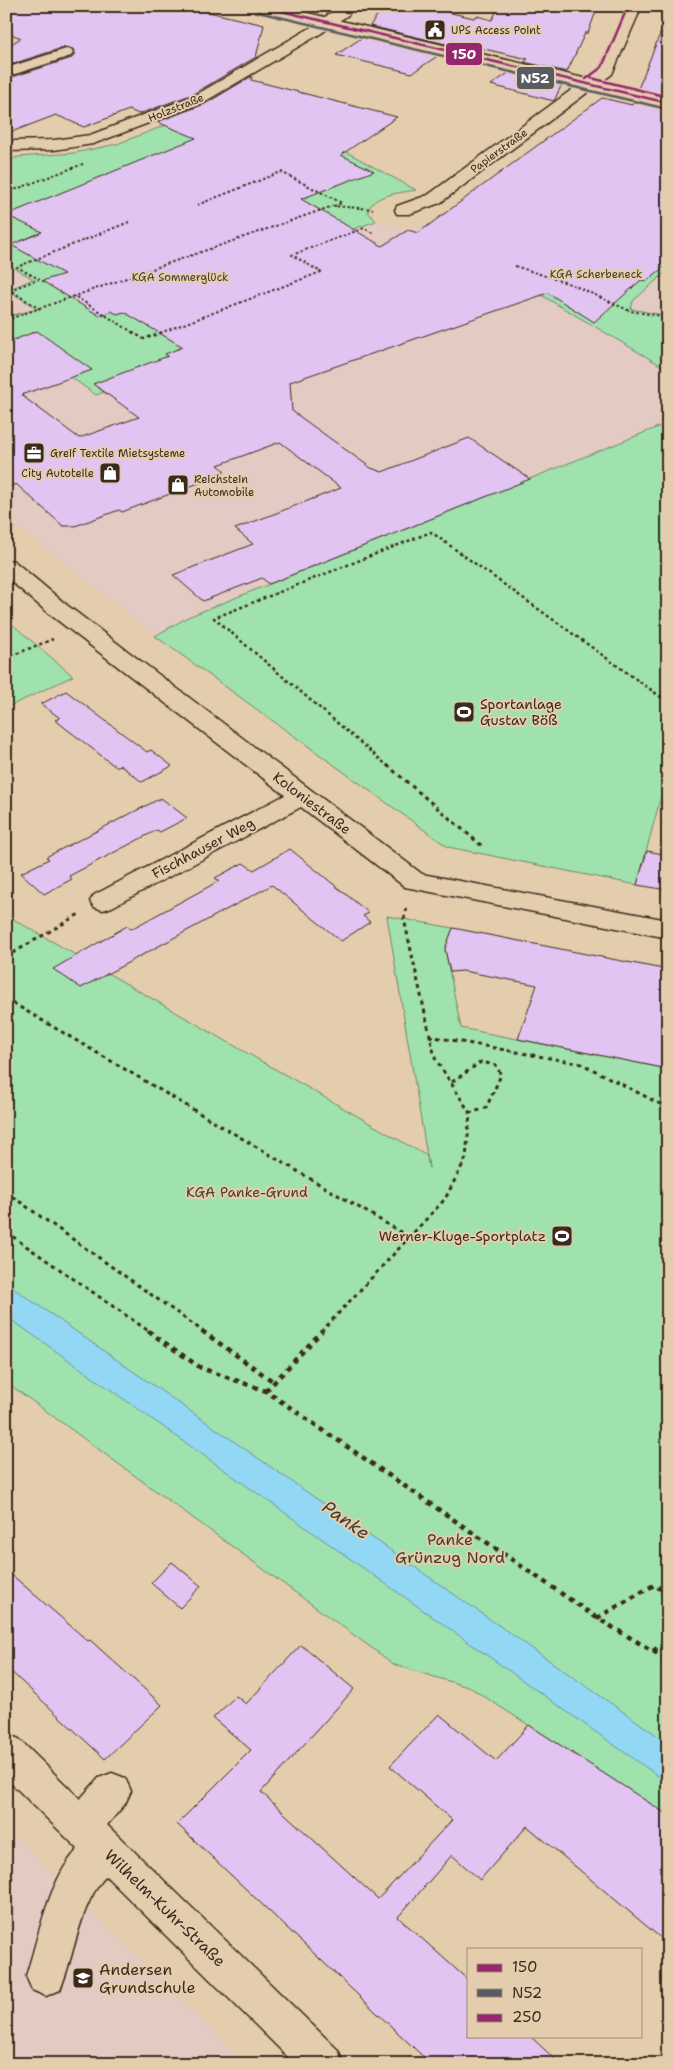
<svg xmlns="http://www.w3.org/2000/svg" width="674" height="2070" viewBox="0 0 674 2070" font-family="'Shantell Sans',sans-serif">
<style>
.built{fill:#e3cac2}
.green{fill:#9fe2ad;stroke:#6d8666}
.water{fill:#92d8f4;stroke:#6f929e}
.building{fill:#e1c4f2;stroke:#3b2a1e}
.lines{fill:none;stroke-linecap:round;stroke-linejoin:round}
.minor-casing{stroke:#3b2a1e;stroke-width:3}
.major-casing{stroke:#3b2a1e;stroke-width:3}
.path-far3{stroke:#3b2a1e;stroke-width:2;stroke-dasharray:2.5 2.5;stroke-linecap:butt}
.path-far2{stroke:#3b2a1e;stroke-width:2.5;stroke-dasharray:3 3;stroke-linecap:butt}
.path-far1{stroke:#3b2a1e;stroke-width:3;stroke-dasharray:4 4;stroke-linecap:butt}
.path{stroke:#3b2a1e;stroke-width:4.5;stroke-dasharray:5 5;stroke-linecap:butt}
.minor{fill:#e4cdad;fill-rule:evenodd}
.major{fill:#e4cdad;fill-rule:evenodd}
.bus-1-casing{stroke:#e4cdad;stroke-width:5}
.bus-2-casing{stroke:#e4cdad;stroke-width:5}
.bus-3-casing{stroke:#e4cdad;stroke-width:5}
.bus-1{stroke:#95276e;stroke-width:2.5}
.bus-2{stroke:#595b62;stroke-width:2.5}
.bus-3{stroke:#95276e;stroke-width:2.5}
.labels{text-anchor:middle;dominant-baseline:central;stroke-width:4;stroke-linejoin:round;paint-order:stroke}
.far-poi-label{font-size:11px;fill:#3b2a1e;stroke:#e4cdad;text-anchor:start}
.far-street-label{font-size:11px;fill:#3b2a1e;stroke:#e4cdad}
.far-park-label{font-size:11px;fill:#453c2c;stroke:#e4cdad}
.poi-label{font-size:14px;fill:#3b2a1e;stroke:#e4cdad;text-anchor:start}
.street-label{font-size:14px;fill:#3b2a1e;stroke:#e4cdad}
.park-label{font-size:14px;fill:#453c2c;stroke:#e4cdad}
.near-park-label{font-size:16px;fill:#453c2c;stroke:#e4cdad}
.near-street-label{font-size:16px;fill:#3b2a1e;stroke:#e4cdad}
.near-poi-label{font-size:16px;fill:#3b2a1e;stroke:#e4cdad;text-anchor:start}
.near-water-label{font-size:18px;font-style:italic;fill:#443b33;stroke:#e4cdad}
.line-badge{stroke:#e4cdad;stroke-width:2}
.badge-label{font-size:14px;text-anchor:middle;font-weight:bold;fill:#fff}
</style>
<rect width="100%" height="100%" fill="#e4cdad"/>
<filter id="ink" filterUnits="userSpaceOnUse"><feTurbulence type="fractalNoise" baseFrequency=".02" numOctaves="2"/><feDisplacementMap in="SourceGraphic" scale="10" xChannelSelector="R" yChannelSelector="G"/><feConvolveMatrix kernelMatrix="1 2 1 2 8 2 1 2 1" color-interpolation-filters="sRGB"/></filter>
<g filter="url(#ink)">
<path class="built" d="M376,221L400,227H412L432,223L662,365H668V423L188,617L155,636L6,517V370L264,261Z
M6,263L33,279L8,289L37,309L6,317Z
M668,270V316L631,309L633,301Z
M6,1828L72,1893L247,2064H6Z"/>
<path class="green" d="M228,101L317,136L416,190C401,193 371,194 368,212L376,221L264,261L340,304L96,395L43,357L6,335V317L37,309L8,290L33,279L6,263V161L18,157L74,153L117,144Z
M668,195V270L633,301L631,309L668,316V365L662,366L541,295Z
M668,423V790L663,789L637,885L448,847L155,636L188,617Z
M6,619L73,676L6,708Z
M6,915L427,1156L429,1168L387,916L453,928L445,949L461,1028L668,1069V1815L471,1688L395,1665L6,1382Z"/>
<path class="water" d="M6,1283L668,1743V1783L6,1316Z"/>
<path class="building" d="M6,6H183L264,25L256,57L193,94L139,114L129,110L84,127L56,115L6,134V79L72,58L75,54L73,49L65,47L6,66V47L21,38L6,32Z
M385,6H420L474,18L477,16L492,20L499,6H598L588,33H585L567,72L524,62L528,59L458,43L454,46L370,26L380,11H382Z
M666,19H668V96L638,89Z
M363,37L439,55L412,73L336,55Z
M510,72L562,84L554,101L491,85Z
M252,76L251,80L397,117L341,155L374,171L301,199L382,246L408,230L418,233L602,98L632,105L633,102L668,110V264L646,281L641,280L594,322L548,293L290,382L292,411L371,468L382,472L469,438L530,479L269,584L262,578L203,601L173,575L253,544L235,529L341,488L280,442L218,465L225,471L197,482L199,483L122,512L119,510L75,526H63L16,484L6,488V343L37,331L92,370L21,395L79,438L139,417L93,384L168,356L165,354L183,347L124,312L117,314L111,311L100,316L42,281L64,274L11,245L42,232L6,215L196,138L157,122L205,104Z
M66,691L147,752L151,750L172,766L142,782L120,765L116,767L55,720L60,718L41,704Z
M161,798L187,818L160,832L157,830L69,876L72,879L44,894L21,873L49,859L46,857Z
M290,849L369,913L363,916L370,922L341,941L272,885L81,988L53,969L127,926L131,929L219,881L215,878L243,863L254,870Z
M647,851L668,855V890L637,885Z
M453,928L668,970V1069L518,1039L537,985L463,971L450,972L445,949Z
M172,1562L201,1586L180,1608L151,1583Z
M6,1570L88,1641L90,1640L162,1705L105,1759L6,1667Z
M301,1645L354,1689L261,1792L378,1899L452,1820L390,1766L439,1714L496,1761L529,1725L668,1815V1944L527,1826L480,1880L452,1855L398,1917L468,1980V2036H530L560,2064H431L177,1824L251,1750L213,1718L236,1696L246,1704Z"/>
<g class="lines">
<g class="minor-casing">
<path id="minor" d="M340,6H354L348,15L320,34L204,102L93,144L54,150L6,151V141L54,140L90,135L194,96L310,28Z
M628,6H642L612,74L440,203L409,214H397L395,210L397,206L428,195L600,69Z
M660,6H668V10L662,9Z
M66,49L71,50L73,53L71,56L6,77V68Z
M6,560L14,561L68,606L422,874L668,920V938L405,887L301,807L112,907L103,910L94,907L90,901L94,895L285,795L52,616L6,577Z
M6,1734L19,1739L80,1799L99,1778L112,1773L125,1778L131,1791L125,1804L107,1825L338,2050L344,2064H295L106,1876C79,1904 75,1955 60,1990L46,1996L32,1990L26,1976C39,1936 49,1879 78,1849L6,1778Z"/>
</g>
<g class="major-casing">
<path id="major" d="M252,6H278L668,98V108L259,10Z"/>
</g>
<path class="path-far3" d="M6,193L83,164
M197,205L281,172L342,203L334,206
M515,266L573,285L630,311L668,317
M76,297L134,333
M40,309L10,290L39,279L17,267L129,222
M6,320L333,206L373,209
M160,333L321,272L292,255L364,228L373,233"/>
<path class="path-far2" d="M132,332L144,339L163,332
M6,658L53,639
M389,767L214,618L431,532L668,702"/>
<path class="path-far1" d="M387,765L482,846
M6,957L81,913
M6,999L409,1237
M429,1036L582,1064L668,1108
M452,1082L481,1062L496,1065L501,1075L486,1108L470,1113
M6,1192L204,1332
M6,1232L150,1332
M321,1332L445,1199L466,1158L470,1113L435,1058L404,919L407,907"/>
<path class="path" d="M148,1331L201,1368L266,1391L597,1618L668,1660
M202,1331L274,1382
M266,1391L322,1331
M597,1618L654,1585L668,1593
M653,1651L668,1640"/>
<use href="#minor" class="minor"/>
<use href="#major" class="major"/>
<g class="bus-1-casing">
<path id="bus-1" d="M260,6L668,103"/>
</g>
<g class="bus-2-casing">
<path id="bus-2" d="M258,12L667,109"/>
</g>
<g class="bus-3-casing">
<path id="bus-3" d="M591,78L668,97
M586,79L602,67L628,6"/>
</g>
<use href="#bus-1" class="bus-1"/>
<use href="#bus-2" class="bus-2"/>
<use href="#bus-3" class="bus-3"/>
</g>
</g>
<defs>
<g id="civic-square" transform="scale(1.125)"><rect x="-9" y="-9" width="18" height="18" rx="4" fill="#3b2a1e" stroke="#e4cdad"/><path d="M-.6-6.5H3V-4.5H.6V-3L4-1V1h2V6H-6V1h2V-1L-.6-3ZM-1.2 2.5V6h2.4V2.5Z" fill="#fff"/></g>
<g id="office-square" transform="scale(1.125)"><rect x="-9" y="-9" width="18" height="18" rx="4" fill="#3b2a1e" stroke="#e4cdad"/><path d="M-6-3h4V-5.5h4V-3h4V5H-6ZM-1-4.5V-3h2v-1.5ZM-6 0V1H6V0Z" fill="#fff"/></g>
<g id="shop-square" transform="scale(1.125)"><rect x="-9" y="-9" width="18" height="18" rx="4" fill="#3b2a1e" stroke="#e4cdad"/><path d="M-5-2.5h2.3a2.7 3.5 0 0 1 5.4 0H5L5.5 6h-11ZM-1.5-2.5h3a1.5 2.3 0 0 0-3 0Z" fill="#fff"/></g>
<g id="stadium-square" transform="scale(1.125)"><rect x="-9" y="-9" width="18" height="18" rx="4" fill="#3b2a1e" stroke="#e4cdad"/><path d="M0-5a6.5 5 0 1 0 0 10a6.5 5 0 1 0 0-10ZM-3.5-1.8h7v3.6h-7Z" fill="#fff"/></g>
<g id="school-square" transform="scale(1.125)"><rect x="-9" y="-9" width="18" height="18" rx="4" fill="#3b2a1e" stroke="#e4cdad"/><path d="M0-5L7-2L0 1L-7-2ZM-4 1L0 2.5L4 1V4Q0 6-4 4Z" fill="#fff"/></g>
</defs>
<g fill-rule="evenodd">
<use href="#civic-square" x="435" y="30"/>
<use href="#office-square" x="34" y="453"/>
<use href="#shop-square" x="110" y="473"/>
<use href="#shop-square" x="178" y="485"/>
<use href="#stadium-square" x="464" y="712"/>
<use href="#stadium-square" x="562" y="1236"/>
<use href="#school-square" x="83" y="1978"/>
</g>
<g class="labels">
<g class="far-poi-label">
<text x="451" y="30">UPS Access Point</text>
<text x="50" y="453">Greif Textile Mietsysteme</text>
<text x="94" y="473" text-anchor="end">City Autoteile</text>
<text x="194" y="479">Reichstein<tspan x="194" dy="13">Automobile</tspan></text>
</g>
<g class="far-street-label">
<text transform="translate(176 108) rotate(-22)">Holzstraße</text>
<text transform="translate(499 151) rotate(-36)">Papierstraße</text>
</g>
<g class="far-park-label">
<text x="596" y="274">KGA Scherbeneck</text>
<text x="180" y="277">KGA Sommerglück</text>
</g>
<g class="poi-label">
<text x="480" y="704">Sportanlage<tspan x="480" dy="16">Gustav Böß</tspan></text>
<text x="546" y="1236" text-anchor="end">Werner-Kluge-Sportplatz</text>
</g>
<g class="street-label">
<text transform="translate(312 803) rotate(37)">Koloniestraße</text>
<text transform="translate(203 848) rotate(-28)">Fischhauser Weg</text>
</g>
<g class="park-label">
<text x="247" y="1192">KGA Panke-Grund</text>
</g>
<g class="near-park-label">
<text x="450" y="1539">Panke<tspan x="450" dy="18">Grünzug Nord</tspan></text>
</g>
<g class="near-street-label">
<text transform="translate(165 1908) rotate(44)">Wilhelm-Kuhr-Straße</text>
</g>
<g class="near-poi-label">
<text x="99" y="1969">Andersen<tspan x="99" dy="18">Grundschule</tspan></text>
</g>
<g class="near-water-label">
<text transform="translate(346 1520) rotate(35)">Panke</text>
</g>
</g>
<g class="line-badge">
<rect x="445" y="42" width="38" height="24" rx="5" fill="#95276e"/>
<rect x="516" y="66" width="39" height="24" rx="5" fill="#595b62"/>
</g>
<g class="badge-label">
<text x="464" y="59">150</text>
<text x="535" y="83">N52</text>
</g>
<rect width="674" height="2070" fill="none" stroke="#e4cdad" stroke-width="25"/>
<rect x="12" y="12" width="649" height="2045" fill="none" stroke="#3b2a1e" stroke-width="2" filter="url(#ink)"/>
<rect x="467" y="1948" width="175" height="90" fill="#e4cdad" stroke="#a08c74"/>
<rect x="477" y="1964" width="25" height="8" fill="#95276e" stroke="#a08c74"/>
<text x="512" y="1972" font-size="15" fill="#3b2a1e">150</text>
<rect x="477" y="1989" width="25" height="8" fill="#595b62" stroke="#a08c74"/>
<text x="512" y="1998" font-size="15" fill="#3b2a1e">N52</text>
<rect x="477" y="2014" width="25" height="8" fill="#95276e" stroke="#a08c74"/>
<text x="512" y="2022" font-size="15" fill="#3b2a1e">250</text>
</svg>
